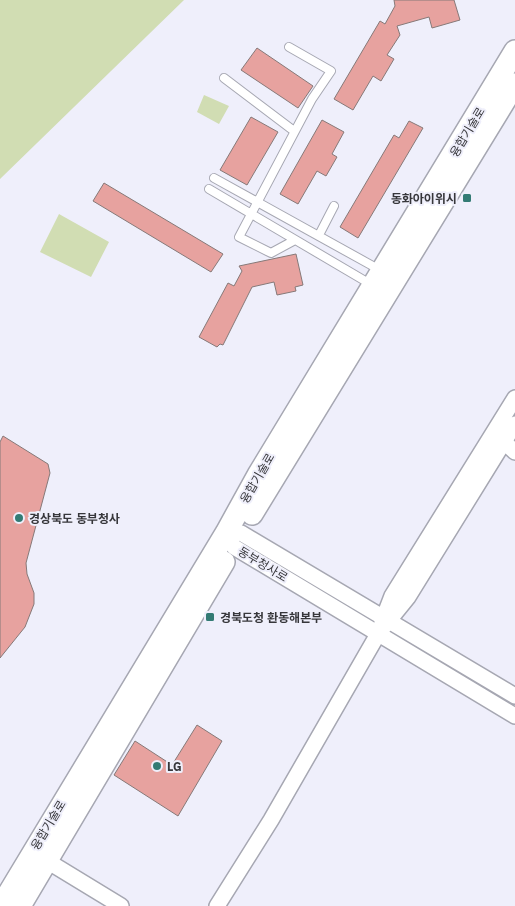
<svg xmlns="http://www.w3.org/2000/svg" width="515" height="906" viewBox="0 0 515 906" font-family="'IBM Plex Sans','Noto Sans KR',sans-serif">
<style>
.green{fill:#d1ddb3}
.building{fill:#e7a29f;stroke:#867978}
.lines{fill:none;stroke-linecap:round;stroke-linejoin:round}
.lane-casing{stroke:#a6a7b2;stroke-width:10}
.street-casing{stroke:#a6a7b2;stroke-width:18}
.secondary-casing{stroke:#a6a7b2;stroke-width:24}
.lane{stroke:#fff;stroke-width:8}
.street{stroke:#fff;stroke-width:15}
.secondary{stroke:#fff;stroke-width:21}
.poi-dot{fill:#337b74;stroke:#efeffb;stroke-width:2}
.labels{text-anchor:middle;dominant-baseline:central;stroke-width:4;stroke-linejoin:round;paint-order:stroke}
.street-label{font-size:12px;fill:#37373b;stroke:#efeffb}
.poi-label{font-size:12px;font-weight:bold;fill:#37373b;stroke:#efeffb;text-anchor:start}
</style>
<rect width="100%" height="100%" fill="#efeffb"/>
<path class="green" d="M0,0H184L0,179Z
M204,95L229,106L219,124L197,112Z
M59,214L109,242L91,277L40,252Z"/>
<path class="building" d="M394,0H454L460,20L432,28L429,17L397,26L400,35L387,55L394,59L381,81L373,76L353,110L334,99L380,21L385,24L395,6Z
M257,48L313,86L298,108L241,70Z
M251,117L278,132L247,185L220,170Z
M322,120L344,132L332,154L337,157L326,176L317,171L298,204L280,194Z
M409,121L423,128L358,238L340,227L394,135L399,138Z
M104,183L223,254L211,272L93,201Z
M296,254L303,285L295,287L296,291L277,295L274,282L252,287L223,345L220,344L217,347L199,337L228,283L234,286L242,271L239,266Z
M3,436L48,464L50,473L26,563L27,574L34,593V604L25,627L0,658V442Z
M197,725L222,741L178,816L114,775L135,741L172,765Z"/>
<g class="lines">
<g class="lane-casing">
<path id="lane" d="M289,47L331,71L312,99L239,237L271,253L295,240
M224,78L294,131
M214,178L380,270
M209,189L372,285
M319,235L334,206"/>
</g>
<g class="street-casing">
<path id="street" d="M497,435L515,452
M226,533L234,547L515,716
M226,533H241L515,696
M382,622L392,596L515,398
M39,856L121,906
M217,906L271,820L378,634L408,597L515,424"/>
</g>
<g class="secondary-casing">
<path id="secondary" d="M252,514L515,84
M1,906L226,533L258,475L515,51
M20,906L224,562"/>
</g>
<use href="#lane" class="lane"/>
<use href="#street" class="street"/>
<use href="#secondary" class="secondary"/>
</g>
<g class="poi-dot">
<rect x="462" y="193" width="10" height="10" rx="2.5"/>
<circle cx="19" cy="518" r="5"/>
<rect x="205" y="612" width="10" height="10" rx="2.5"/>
<circle cx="157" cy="766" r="5"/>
</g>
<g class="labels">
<g class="street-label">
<text transform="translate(467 132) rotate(-59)">융합기술로</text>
<text transform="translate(257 478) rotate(-60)">융합기술로</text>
<text transform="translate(263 564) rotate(31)">동부청사로</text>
<text transform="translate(48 825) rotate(-59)">융합기술로</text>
</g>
<g class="poi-label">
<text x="457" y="198" text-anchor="end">동화아이위시</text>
<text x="29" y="518">경상북도 동부청사</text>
<text x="220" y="617">경북도청 환동해본부</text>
<text x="167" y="766">LG</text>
</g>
</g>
</svg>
